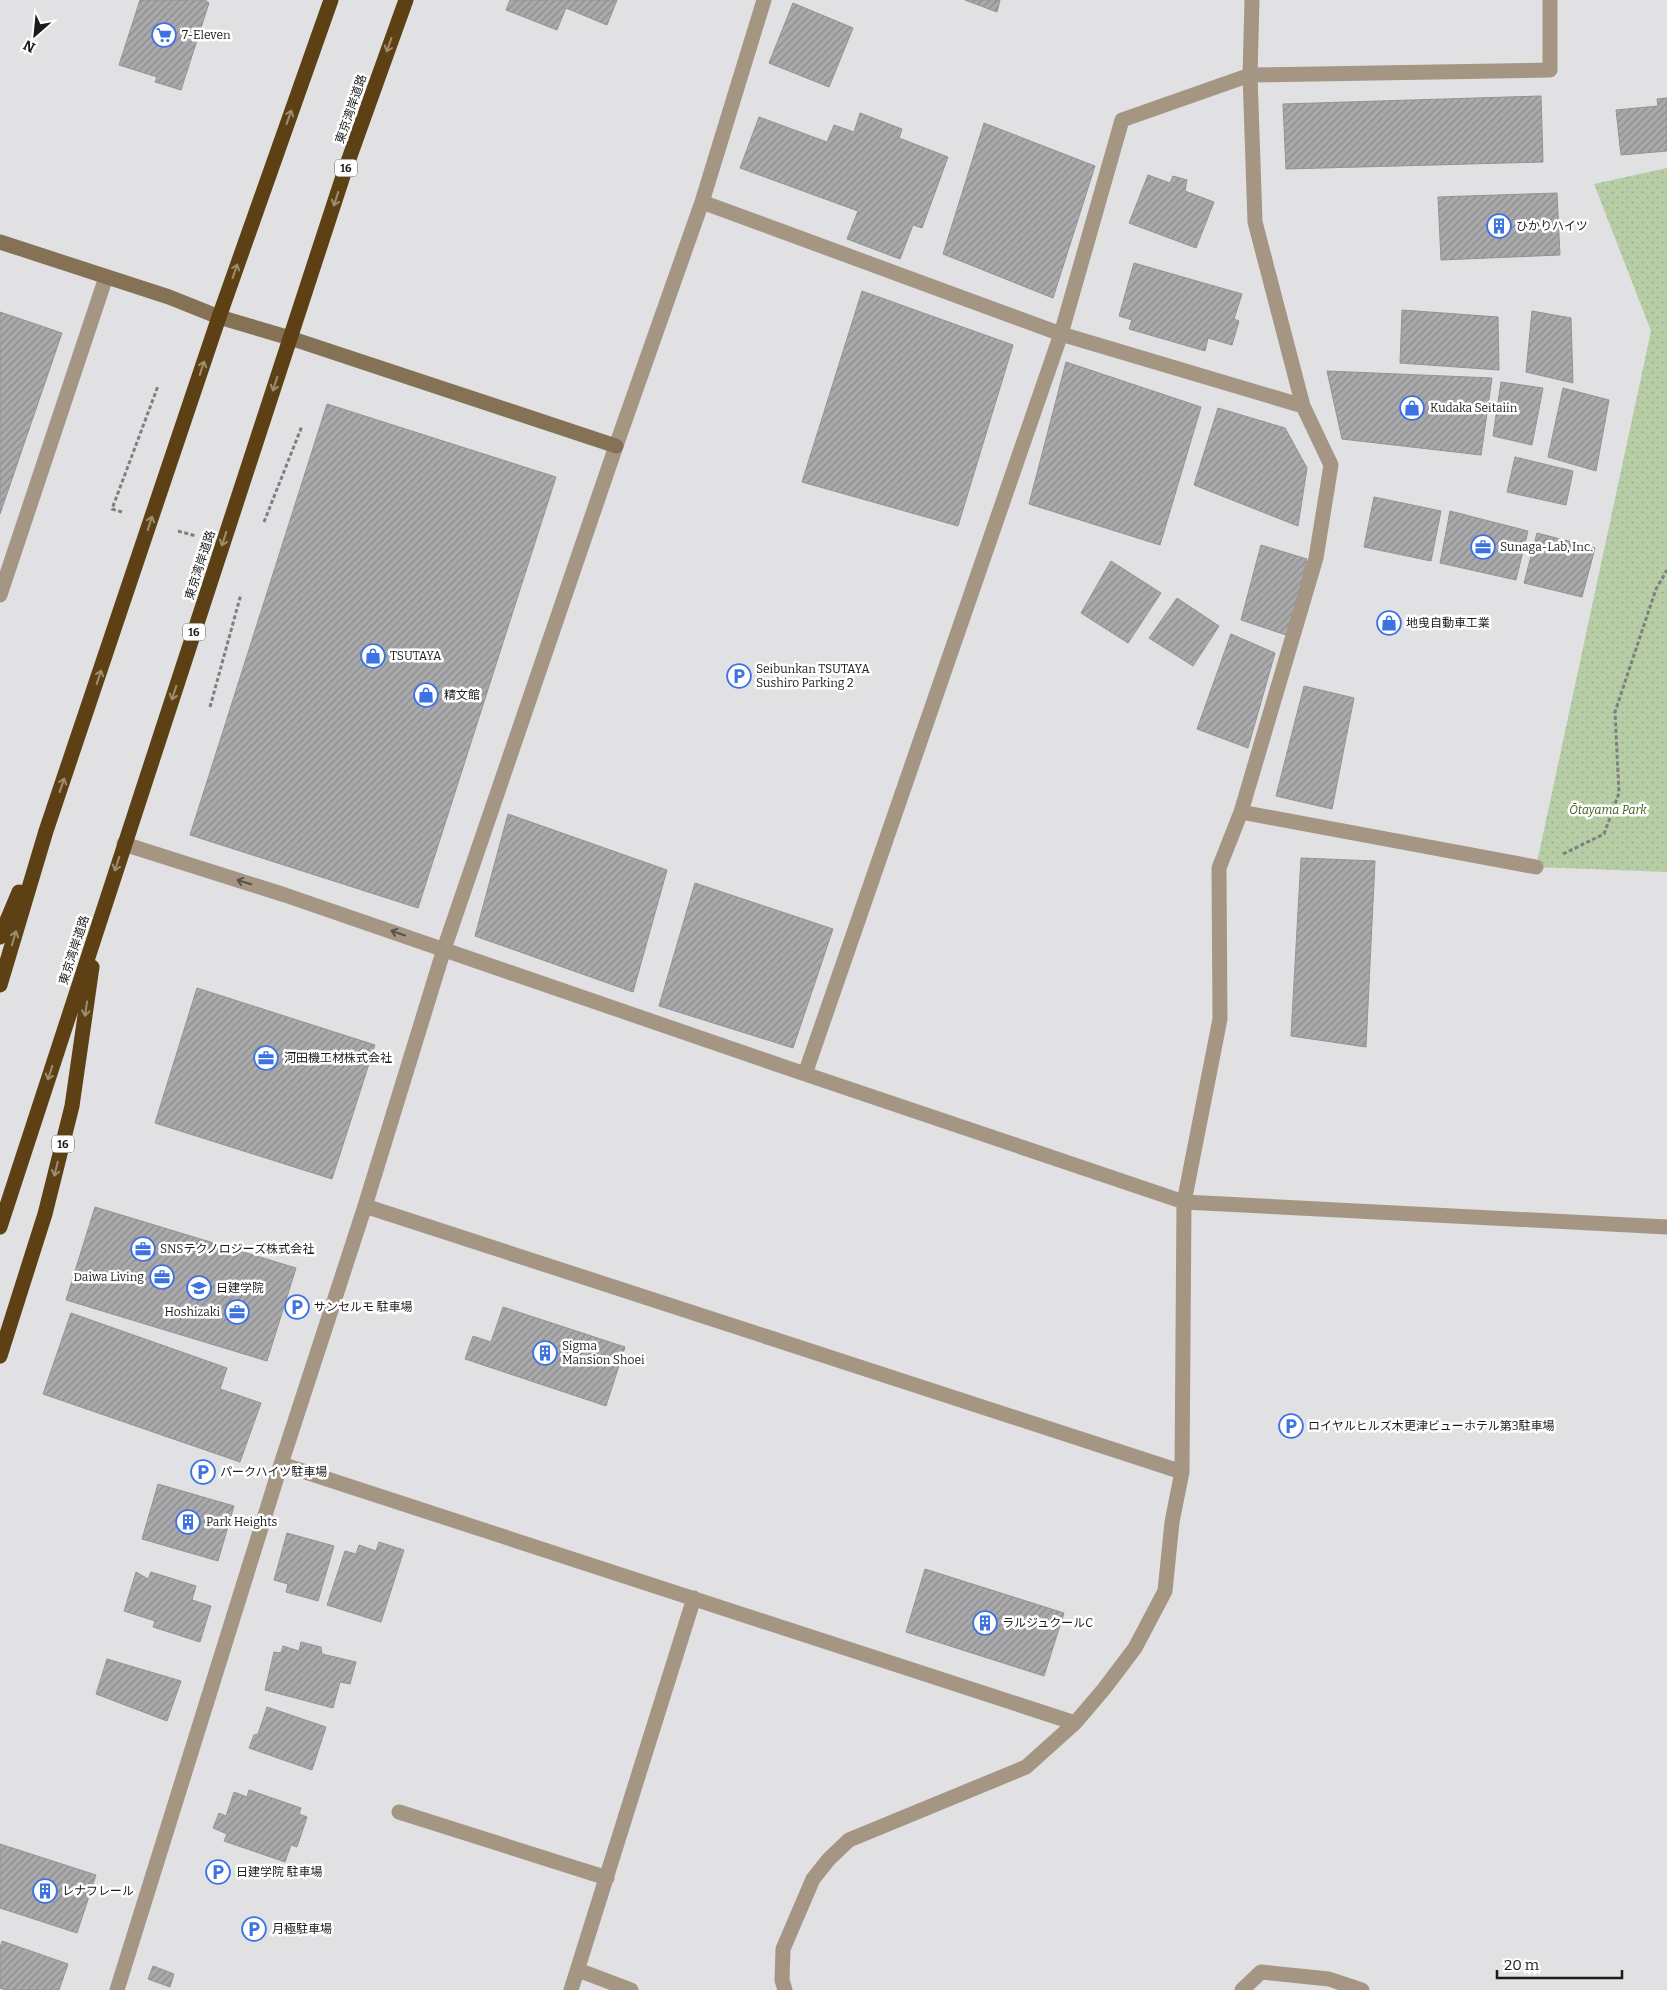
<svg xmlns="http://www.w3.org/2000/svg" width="1667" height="1990" viewBox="0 0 1667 1990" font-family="Bitter,'Noto Sans JP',serif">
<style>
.park{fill:url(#park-dots)}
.building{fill:url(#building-hatch);stroke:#939395}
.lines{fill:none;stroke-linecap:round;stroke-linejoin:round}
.path{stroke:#7f7f81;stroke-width:3;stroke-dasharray:4 2.5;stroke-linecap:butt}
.lane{stroke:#a49683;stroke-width:15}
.street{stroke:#a49683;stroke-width:15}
.secondary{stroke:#857155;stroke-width:15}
.highway{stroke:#5d4114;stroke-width:15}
.oneway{stroke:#9e8d72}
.oneway2{stroke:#59524a}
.labels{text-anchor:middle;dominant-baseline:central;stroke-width:5;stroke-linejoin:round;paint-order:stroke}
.shield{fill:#fff;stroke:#5f5f60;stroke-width:1}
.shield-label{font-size:11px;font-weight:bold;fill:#1b1b1c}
.poi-label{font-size:12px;fill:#1b1b1c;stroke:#fff;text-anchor:start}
.street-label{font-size:12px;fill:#1b1b1c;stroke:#fff}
.park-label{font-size:12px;font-style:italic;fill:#3e5d19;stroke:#fff}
</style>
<defs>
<pattern id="park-dots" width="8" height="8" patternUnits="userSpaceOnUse" patternTransform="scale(1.25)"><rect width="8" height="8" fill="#b7cda5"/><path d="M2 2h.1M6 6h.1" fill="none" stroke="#9daf8d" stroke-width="1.8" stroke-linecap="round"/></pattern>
<pattern id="building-hatch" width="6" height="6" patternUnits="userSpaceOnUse" patternTransform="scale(1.25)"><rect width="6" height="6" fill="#aaaaac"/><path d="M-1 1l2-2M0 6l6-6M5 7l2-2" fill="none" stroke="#8a8a8b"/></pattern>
</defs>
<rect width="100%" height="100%" fill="#e1e1e3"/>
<path class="park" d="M1667,168V872L1536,867L1651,331L1594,184Z"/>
<path class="building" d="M140,0H205L209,3L181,90L155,82L157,77L119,65Z
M510,0H617L607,25L566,8L557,30L506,10Z
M965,0H1000L997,12Z
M793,3L853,28L829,87L769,63Z
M1541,96L1543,162L1286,169L1283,104Z
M1667,98V151L1621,155L1616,110L1658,106L1657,99Z
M860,113L902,129L899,138L948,157L922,228L913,225L900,259L847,239L858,211L740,168L759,117L827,142L834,125L854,132Z
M984,123L1095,166L1053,298L943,254Z
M1148,175L1170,183L1173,176L1187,180L1185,191L1214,202L1196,248L1129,223Z
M1557,193L1560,255L1441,260L1438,197Z
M1134,263L1242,294L1234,319L1239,321L1232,345L1208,338L1205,351L1129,329L1132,320L1119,316Z
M862,291L1013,345L958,526L802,482Z
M1402,310L1498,317L1499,370L1400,363Z
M1532,311L1571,318L1573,383L1526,372Z
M0,312L62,333L0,514Z
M1066,362L1201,407L1160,545L1029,504Z
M1327,371L1492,378L1481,455L1342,439Z
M1501,382L1543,388L1532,445L1493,436Z
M1563,388L1609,400L1596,471L1548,457Z
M327,404L556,477L418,908L190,835Z
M1218,408L1285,428L1307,468L1298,526L1194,485Z
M1515,457L1573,471L1566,505L1507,492Z
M1374,497L1441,511L1431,561L1364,547Z
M1450,511L1528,531L1516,580L1440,563Z
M1537,533L1595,548L1582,597L1524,583Z
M1261,545L1307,559L1289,636L1241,620Z
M1111,561L1161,593L1128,643L1081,613Z
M1177,598L1219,626L1193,666L1149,638Z
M1231,634L1275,653L1248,748L1197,729Z
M1304,686L1354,698L1332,809L1276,796Z
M508,814L667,870L633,992L475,936Z
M1301,858L1375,861L1366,1047L1291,1036Z
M695,883L833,929L793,1048L659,1006Z
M197,988L375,1045L332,1179L155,1123Z
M95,1207L296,1268L267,1361L66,1300Z
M503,1307L625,1347L606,1406L465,1359L473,1336L491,1342Z
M71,1313L227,1368L220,1389L261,1403L240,1462L43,1394Z
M158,1484L234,1506L218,1561L142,1539Z
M287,1533L334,1546L318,1601L286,1592L288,1584L274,1580Z
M379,1542L404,1550L381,1622L327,1605L345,1551L356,1554L359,1545L376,1551Z
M925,1569L1064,1613L1044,1676L906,1632Z
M136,1572L148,1579L151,1572L196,1586L192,1600L211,1606L200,1642L153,1627L155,1621L124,1611Z
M301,1642L321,1647L322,1654L356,1662L350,1684L340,1682L333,1708L265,1690L274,1652L281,1653L283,1646L299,1651Z
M107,1659L181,1681L167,1721L96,1694Z
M267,1707L326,1727L312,1770L249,1748L254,1735L258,1734Z
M249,1790L301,1808L299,1814L307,1817L297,1847L291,1845L285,1862L224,1841L227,1834L213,1828L219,1813L226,1816L234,1792L247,1797Z
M0,1844L96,1875L77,1933L0,1908Z
M2,1941L68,1964L59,1990H5L0,1988V1948Z
M153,1966L174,1974L170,1987L148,1979Z"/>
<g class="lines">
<path class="path" d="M122,512L112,509L158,386
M264,522L302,426
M178,531L196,536
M210,707L241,594
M1563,854L1604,834L1619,793L1615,712L1656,589L1667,570"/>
<path class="lane" d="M0,595L106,277"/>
<path class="street" d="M764,0L702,202L616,446L444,949L365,1206L281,1464L1075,1723
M702,202L1061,334L1303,406
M1241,812L1536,867
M124,844L285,895L805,1074L1184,1202L1667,1227
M805,1074L1061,334L1122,120L1250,75L1550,70V0
M365,1206L1182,1472
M399,1812L607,1878
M578,1970L631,1990
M117,1990L281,1464
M571,1990L694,1598
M785,1990L782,1980L783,1949L813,1879L829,1859L849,1840L1026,1767L1075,1723L1104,1689L1135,1648L1165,1591L1172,1522L1182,1472L1184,1202L1220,1019L1219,868L1241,812L1316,558L1331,465L1303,406L1255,222L1250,75L1252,0
M1242,1990L1261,1972L1329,1979L1362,1990"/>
<path class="secondary" d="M0,242L169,297L219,317L290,338L616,446"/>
<path class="highway" d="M0,937L19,892
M0,985L46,831L219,317L331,0
M0,1227L345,170L406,0
M0,1356L45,1214L72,1106L92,967"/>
</g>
<defs><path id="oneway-shaft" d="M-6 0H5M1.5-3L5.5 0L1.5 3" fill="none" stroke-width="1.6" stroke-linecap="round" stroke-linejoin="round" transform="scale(1.25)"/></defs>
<g class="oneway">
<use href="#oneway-shaft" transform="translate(389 45) rotate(109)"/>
<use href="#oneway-shaft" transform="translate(289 117) rotate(-71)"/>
<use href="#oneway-shaft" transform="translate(336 199) rotate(108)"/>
<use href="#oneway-shaft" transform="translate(235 271) rotate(-71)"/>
<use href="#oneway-shaft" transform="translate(202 368) rotate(-72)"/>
<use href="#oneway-shaft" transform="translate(275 384) rotate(108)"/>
<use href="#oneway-shaft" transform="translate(150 523) rotate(-72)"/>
<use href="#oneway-shaft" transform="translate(224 539) rotate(108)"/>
<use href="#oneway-shaft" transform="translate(99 677) rotate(-72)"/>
<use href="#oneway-shaft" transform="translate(174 693) rotate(108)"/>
<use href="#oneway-shaft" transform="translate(62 785) rotate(-71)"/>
<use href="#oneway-shaft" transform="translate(117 864) rotate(108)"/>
<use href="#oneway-shaft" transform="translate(14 938) rotate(-73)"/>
<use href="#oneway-shaft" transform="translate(86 1009) rotate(98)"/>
<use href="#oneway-shaft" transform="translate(50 1073) rotate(108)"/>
<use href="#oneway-shaft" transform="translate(56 1169) rotate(104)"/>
</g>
<g class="oneway2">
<use href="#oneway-shaft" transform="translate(244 882) rotate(-163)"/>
<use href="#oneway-shaft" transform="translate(398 933) rotate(-161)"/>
</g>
<defs>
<g id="supermarket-ring" transform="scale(1.25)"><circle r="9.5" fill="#fff" stroke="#3c72e2" stroke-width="1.5"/><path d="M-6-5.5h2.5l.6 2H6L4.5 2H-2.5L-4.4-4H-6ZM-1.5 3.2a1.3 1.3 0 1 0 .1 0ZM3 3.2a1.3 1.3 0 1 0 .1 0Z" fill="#3c72e2"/></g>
<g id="building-ring" transform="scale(1.25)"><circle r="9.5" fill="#fff" stroke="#3c72e2" stroke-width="1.5"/><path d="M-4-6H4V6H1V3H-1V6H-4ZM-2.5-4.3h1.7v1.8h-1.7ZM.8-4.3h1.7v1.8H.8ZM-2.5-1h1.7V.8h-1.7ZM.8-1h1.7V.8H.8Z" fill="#3c72e2"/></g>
<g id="shop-ring" transform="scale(1.25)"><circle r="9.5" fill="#fff" stroke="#3c72e2" stroke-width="1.5"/><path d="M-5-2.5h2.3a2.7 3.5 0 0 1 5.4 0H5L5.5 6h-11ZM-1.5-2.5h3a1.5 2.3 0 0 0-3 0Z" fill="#3c72e2"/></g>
<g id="office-ring" transform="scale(1.25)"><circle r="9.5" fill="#fff" stroke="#3c72e2" stroke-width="1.5"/><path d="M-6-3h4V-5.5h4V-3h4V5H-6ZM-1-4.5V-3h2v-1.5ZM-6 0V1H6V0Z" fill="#3c72e2"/></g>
<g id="parking-ring" transform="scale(1.25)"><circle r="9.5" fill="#fff" stroke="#3c72e2" stroke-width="1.5"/><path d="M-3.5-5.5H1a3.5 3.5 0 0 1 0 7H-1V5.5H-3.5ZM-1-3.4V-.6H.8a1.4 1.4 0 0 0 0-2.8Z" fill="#3c72e2"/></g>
<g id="school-ring" transform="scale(1.25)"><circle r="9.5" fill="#fff" stroke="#3c72e2" stroke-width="1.5"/><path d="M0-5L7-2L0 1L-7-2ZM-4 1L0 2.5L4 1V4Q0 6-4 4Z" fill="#3c72e2"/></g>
</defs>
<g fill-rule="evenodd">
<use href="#supermarket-ring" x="164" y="35"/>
<use href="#building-ring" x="1499" y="226"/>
<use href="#shop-ring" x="1412" y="408"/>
<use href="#office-ring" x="1483" y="547"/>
<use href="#shop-ring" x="1389" y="623"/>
<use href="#shop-ring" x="373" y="656"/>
<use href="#parking-ring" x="739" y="676"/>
<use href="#shop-ring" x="426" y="695"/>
<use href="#office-ring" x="266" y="1058"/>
<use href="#office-ring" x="143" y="1249"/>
<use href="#office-ring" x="162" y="1277"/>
<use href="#school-ring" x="199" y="1288"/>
<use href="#parking-ring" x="297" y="1307"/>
<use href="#office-ring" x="237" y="1312"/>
<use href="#building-ring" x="545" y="1353"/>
<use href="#parking-ring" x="1291" y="1426"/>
<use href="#parking-ring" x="203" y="1472"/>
<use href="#building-ring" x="188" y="1522"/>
<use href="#building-ring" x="985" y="1623"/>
<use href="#parking-ring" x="218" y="1872"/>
<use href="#building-ring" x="45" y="1891"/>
<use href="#parking-ring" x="254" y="1929"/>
</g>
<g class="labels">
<g class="shield">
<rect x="335" y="159.5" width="22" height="17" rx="4"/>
<rect x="183" y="623.5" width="22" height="17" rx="4"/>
<rect x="52" y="1135.5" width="22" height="17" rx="4"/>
</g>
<g class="shield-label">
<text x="346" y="168">16</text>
<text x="194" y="632">16</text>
<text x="63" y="1144">16</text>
</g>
<g class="poi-label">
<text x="182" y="35">7-Eleven</text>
<text x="1516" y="226">ひかりハイツ</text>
<text x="1430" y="408">Kudaka Seitaiin</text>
<text x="1500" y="547">Sunaga-Lab, Inc.</text>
<text x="1406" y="623">地曵自動車工業</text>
<text x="390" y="656">TSUTAYA</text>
<text x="756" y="669">Seibunkan TSUTAYA<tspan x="756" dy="14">Sushiro Parking 2</tspan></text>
<text x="444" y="695">精文館</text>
<text x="284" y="1058">河田機工材株式会社</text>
<text x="160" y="1249">SNSテクノロジーズ株式会社</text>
<text x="144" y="1277" text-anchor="end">Daiwa Living</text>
<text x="216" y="1288">日建学院</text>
<text x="314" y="1307">サンセルモ 駐車場</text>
<text x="220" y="1312" text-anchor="end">Hoshizaki</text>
<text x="562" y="1346">Sigma<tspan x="562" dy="14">Mansion Shoei</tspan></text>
<text x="1308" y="1426">ロイヤルヒルズ木更津ビューホテル第3駐車場</text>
<text x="220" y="1472">パークハイツ駐車場</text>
<text x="206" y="1522">Park Heights</text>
<text x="1002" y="1623">ラルジュクールC</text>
<text x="236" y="1872">日建学院 駐車場</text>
<text x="62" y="1891">レナフレール</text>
<text x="272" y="1929">月極駐車場</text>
</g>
<g class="street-label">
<text transform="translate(351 109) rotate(-71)">東京湾岸道路</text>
<text transform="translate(200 565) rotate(-72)">東京湾岸道路</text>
<text transform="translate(74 950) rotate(-72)">東京湾岸道路</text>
</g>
<g class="park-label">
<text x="1608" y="810">Ōtayama Park</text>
</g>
</g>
<g transform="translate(35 35) rotate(207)" stroke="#ffffff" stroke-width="4" paint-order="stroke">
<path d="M0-4L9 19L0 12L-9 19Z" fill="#1b1b1c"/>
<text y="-8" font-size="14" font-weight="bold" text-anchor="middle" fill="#1b1b1c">N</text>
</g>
<path d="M1497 1970v8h125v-8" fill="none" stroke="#1b1b1c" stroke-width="2.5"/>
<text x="1504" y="1970" font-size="15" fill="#1b1b1c" stroke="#ffffff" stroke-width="4" paint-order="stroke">20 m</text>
</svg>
